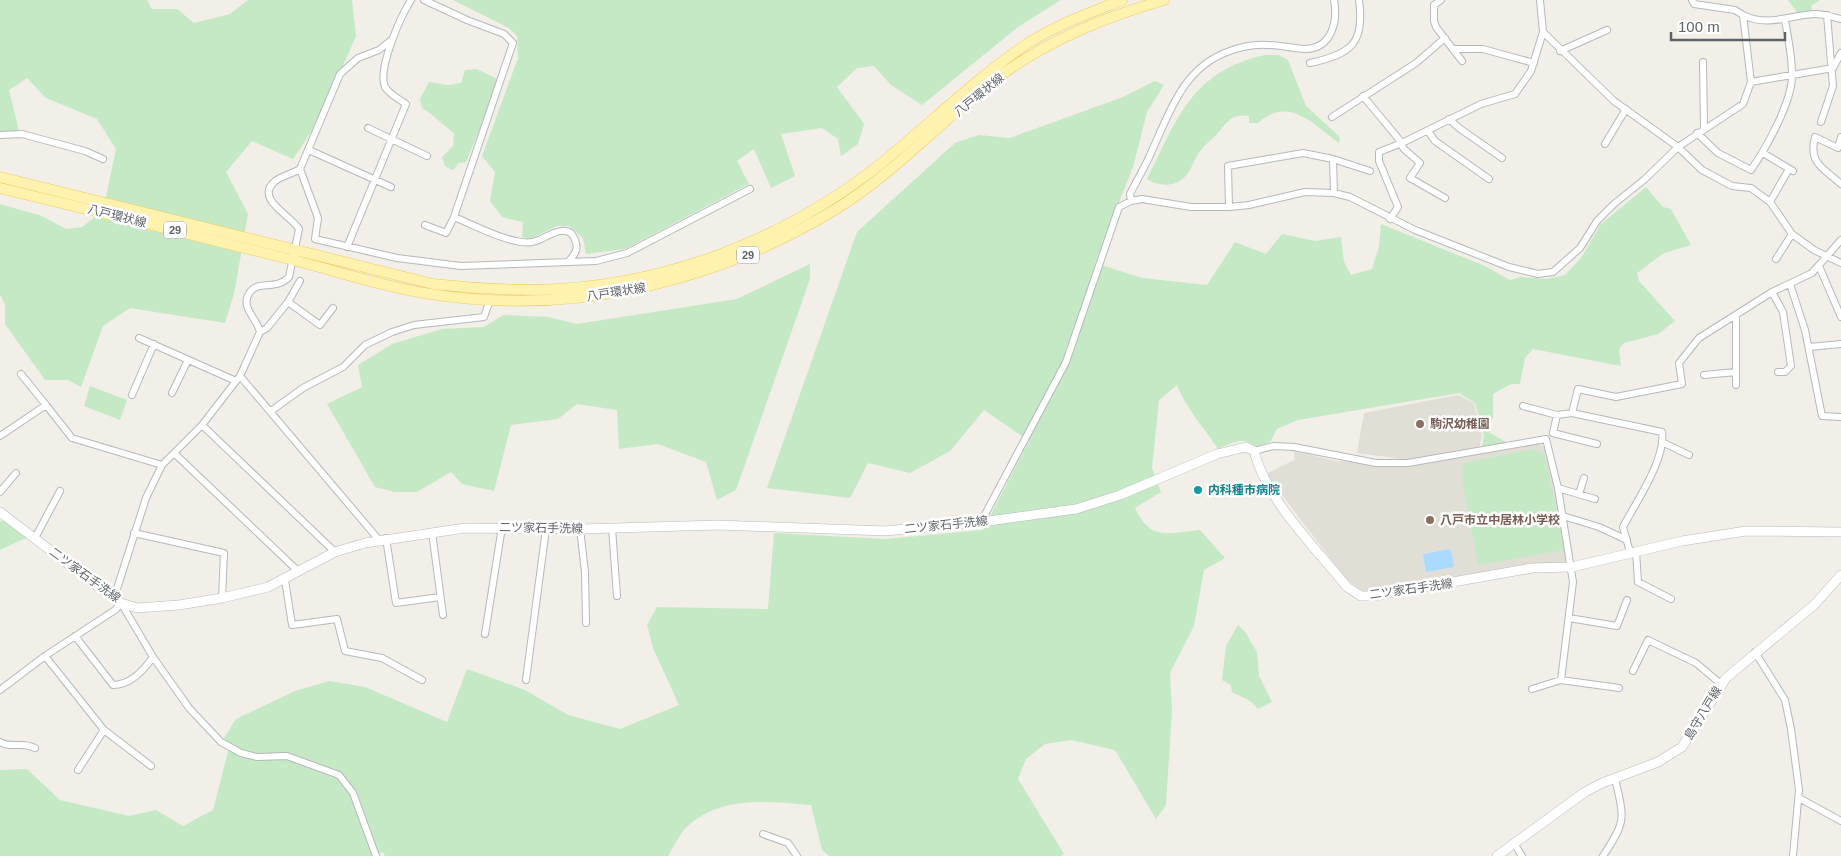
<svg xmlns="http://www.w3.org/2000/svg" width="1841" height="856" viewBox="0 0 1841 856" font-family="Arial,'Noto Sans JP',sans-serif">
<style>
.education{fill:#e1ded6}
.green{fill:#c5e8c5}
.water{fill:#aadaff}
.lines{fill:none;stroke-linecap:round;stroke-linejoin:round}
.street-casing{stroke:#b5b8bc;stroke-width:8}
.secondary-casing{stroke:#b6babf;stroke-width:10}
.primary-casing{stroke:#f2c960;stroke-width:11}
.street{stroke:#fff;stroke-width:6}
.secondary{stroke:#fff;stroke-width:9}
.primary{stroke:#fff2af;stroke-width:10}
.education-dot{fill:#8d6e63;stroke:#fff;stroke-width:2}
.culture-dot{fill:#0f9aa8;stroke:#fff;stroke-width:2}
.labels{text-anchor:middle;dominant-baseline:central;stroke-width:5;stroke-linejoin:round;paint-order:stroke}
.shield{fill:#fff;stroke:#8f9295;stroke-width:1}
.shield-label{font-size:11px;font-weight:bold;fill:#5f6368}
.street-label{font-size:12px;fill:#5f6368;stroke:#fff}
.education-label{font-size:12px;font-weight:bold;fill:#785e54;stroke:#fff;text-anchor:start}
.culture-label{font-size:12px;font-weight:bold;fill:#0d838f;stroke:#fff;text-anchor:start}
</style>
<rect width="100%" height="100%" fill="#f1efe8"/>
<path class="education" d="M1458,395L1474,403L1482,436L1479,449L1410,460L1357,453L1364,413Z
M1539,444L1545,447L1555,487L1568,563L1525,564L1376,592L1363,591L1346,579L1266,474L1294,460V451L1336,461L1407,466Z"/>
<path class="green" d="M0,0H147L152,9H177L194,23L230,14L248,0H352L356,36L319,120L293,159L252,141L226,172L248,214L234,294L225,323L130,308L103,326L81,387L68,380H45L5,324V304L0,295V204L42,216L66,229L82,227L103,211L116,149L97,119L46,98L27,78L9,90L19,131H0Z
M453,0H1061L1018,27L922,105L891,85L874,66L857,68L837,87L864,124L858,144L841,156L838,139L822,128L781,134L795,176L771,188L754,149L737,161L749,184L625,249L586,254L583,238L569,226H557L530,239L522,237L523,222L502,217L490,201L495,172L482,156L518,58L517,36L509,28Z
M1788,0H1820L1811,6L1813,11L1799,15Z
M1264,55H1279L1288,60L1306,106L1340,137L1339,143C1313,124 1289,95 1258,123H1249V116C1232,113 1227,122 1218,133C1213,139 1206,143 1201,150C1195,157 1193,166 1188,173C1177,188 1160,187 1147,179C1178,118 1190,73 1264,55Z
M477,69L497,79L485,116L466,162L459,163L453,170L445,166L442,157L453,146L454,133C443,125 434,115 422,108L420,99L429,82L448,85L461,83L465,70Z
M1155,81L1164,85L1147,112L1133,167L1095,263L1142,278L1207,285L1235,242L1266,254L1282,234L1315,241L1341,237L1344,262L1351,275L1372,269L1379,247L1381,224L1485,266L1510,280L1521,277L1547,279L1565,275L1581,258L1601,224L1646,187L1663,207L1671,209L1691,245L1664,253L1637,273L1639,281L1675,321L1658,334L1624,343L1619,349L1621,366L1533,349L1525,358L1520,384H1511L1493,394V418L1488,425L1490,433L1508,443L1482,448L1484,435L1475,403L1459,393L1298,420L1277,429L1270,442L1257,447C1243,436 1233,442 1218,449C1204,427 1186,409 1177,385L1159,400L1152,468L1161,492L1135,508C1151,542 1168,533 1200,530L1225,558L1204,570L1194,626L1170,673L1172,711L1166,805L1156,819L1115,750L1071,740L1045,744L1026,759L1018,779L1064,854L1061,856H829L822,850L811,805C769,802 725,795 690,824C681,831 674,846 668,856H385L383,852L373,856H0V770L27,769L60,800L129,816L156,810L183,826L213,810L228,752L224,738L236,719L295,691L329,681L365,687L447,722L467,669L525,690L568,715L620,729L679,705L653,648L647,625L657,607L768,609L774,533L885,539L983,530L1029,441L984,410L950,451L910,473L868,463L850,498L767,488L857,232L955,143L979,135L1010,138L1123,97Z
M810,264V279L736,490L717,500L706,462L658,444L619,449L617,410L577,404L558,419L511,425L494,491L462,484L451,472L417,492H395L375,487L327,404L362,387L358,365L392,344L442,329L484,327L503,315L548,317L577,324L737,299Z
M90,386L127,400L120,420L84,406Z
M1533,449L1543,453L1552,488L1564,550L1478,565L1462,479L1463,463Z
M4,520L28,537L0,550V521Z
M1238,625L1245,632L1257,652L1259,676L1272,702L1258,709L1250,701L1232,692L1231,685L1222,680L1226,646Z"/>
<path class="water" d="M1451,549L1454,567L1426,572L1423,554Z"/>
<g class="lines">
<g class="street-casing">
<path id="street" d="M424,0L467,20L504,34L513,43L454,217L446,233L425,225
M1441,0L1434,5V21L1436,27L1462,61
M1540,0L1543,32L1614,101L1678,147L1702,170L1732,186L1751,188L1770,202L1792,234L1814,250L1841,263
M1743,15C1767,27 1788,16 1813,14C1822,13 1832,17 1841,19
M1454,49H1483L1534,63
M1560,51L1607,30
M1703,62L1704,127
M1310,63C1352,54 1365,43 1359,0
M1751,82L1833,68L1841,53
M1363,96L1402,143
M1332,117L1416,63L1445,38
M1449,119L1459,128L1502,158
M1821,122L1833,86L1827,15
M368,128L427,156
M1428,131L1435,141L1489,179
M1697,133L1718,153L1751,170C1766,148 1793,101 1792,74C1792,56 1788,38 1785,20
M0,135L22,134L85,151L103,159
M1841,137L1838,148L1815,137C1808,163 1823,168 1841,184
M1401,144L1404,149L1420,163L1410,178L1445,198
M1605,144L1626,109
M309,150L391,187
M1763,153L1793,171
M1333,159L1370,171
M300,169L318,218L315,239L397,258L461,266L596,261L627,253L750,189
M1131,201L1130,194C1137,180 1145,167 1151,153C1169,114 1182,69 1227,52C1240,47 1255,44 1268,45C1281,45 1294,49 1306,49C1332,48 1338,21 1334,0
M1770,202L1789,169
M1229,207L1228,166L1303,153L1333,159L1334,193
M454,217C474,225 495,237 516,241C523,243 532,243 539,240C550,235 569,222 575,240C579,249 575,254 569,261
M1390,219L1398,207L1379,161V152L1402,143L1481,104L1515,94L1531,71L1543,32
M347,247L406,104C399,99 389,94 385,87C377,69 401,16 411,0
M1776,259L1792,234
M1819,266L1841,317
M1790,284L1805,330L1822,416L1841,417
M1772,292L1783,312L1791,366L1785,372H1778
M288,302L320,325L333,308
M260,332C257,318 239,307 250,292C258,280 276,291 289,277L299,229C292,216 255,200 274,182C281,176 292,174 300,169L340,74L358,58L379,50L390,41
M139,338L236,381
M1809,347L1841,344
M21,374L46,405
M1704,375L1736,372
M240,376L379,540
M1736,385V315
M172,393L188,360
M132,395L154,344
M1523,406L1557,415L1572,413
M271,411L303,388L343,367L365,345L392,332L414,325L484,317L490,300
M1557,415L1553,433L1597,444
M202,425L335,552
M0,436L46,405L72,438L162,465
M1664,443L1689,455
M1254,451L1273,446L1294,447L1376,463H1408L1546,439L1558,488L1573,582L1561,680L1532,689
M174,453L299,572
M1558,488L1595,499
M0,492L16,473
M1579,494L1584,478
M1563,516L1599,527L1627,540
M981,522L1066,362L1119,207L1131,201L1142,199L1191,207H1229L1249,205L1305,192L1334,193L1350,197L1415,230L1509,267L1538,274L1553,272L1580,248L1597,221L1614,204L1645,179L1678,147L1743,104L1751,82L1743,15L1735,10L1694,4L1692,0
M612,528L617,596
M580,529L585,572L586,623
M432,532L443,615
M134,533L224,553L222,598
M35,538L60,491
M386,538L396,603L440,597
M1636,551L1638,582L1671,599
M1630,552L1623,527C1636,502 1666,459 1662,432L1572,413L1578,389L1616,397L1682,384L1679,363L1699,338L1772,292L1812,273L1841,240
M285,580L292,625L337,619L345,651L382,658L422,680
M114,598L146,498L162,465L202,425L240,376L260,332L267,328L288,302L300,281
M1569,618L1617,626L1627,600
M485,634L502,527
M75,636L113,685C131,685 144,670 153,657
M1755,652L1785,700L1791,729L1799,790L1793,856
M45,656L104,730L151,766
M1633,671L1648,640L1696,663L1721,684
M526,680L546,529
M1561,680L1619,688
M0,690L45,656L115,610L121,603L153,657L189,708L221,742L241,753L257,757L287,756L339,775L353,793L376,856
M0,742C12,749 22,741 35,748
M78,770L104,730
M1799,798L1841,821
M763,834L788,843L797,856
M1514,843L1522,856
M1603,856C1627,820 1624,819 1615,778"/>
</g>
<g class="secondary-casing">
<path id="secondary" d="M0,512L105,592L121,603L137,608L179,605L222,598L268,587L335,552L365,543L465,528L580,529L718,525L885,531L981,522L1076,509L1120,495L1217,454L1246,447L1254,451C1267,501 1315,547 1347,587L1361,596H1373L1532,568L1572,567L1682,541L1746,531L1841,532
M1497,856L1585,792L1602,783L1658,762L1682,747L1726,678L1814,605L1841,575"/>
</g>
<g class="primary-casing">
<path id="primary" d="M0,177L433,284C468,288 502,290 537,290C663,287 786,240 883,162C932,122 975,79 1027,44C1056,25 1090,13 1122,0
M0,188C92,210 185,233 277,256C328,268 378,286 430,294C572,316 715,283 836,209C893,174 937,125 988,85C1039,44 1101,18 1164,0"/>
</g>
<use href="#street" class="street"/>
<use href="#secondary" class="secondary"/>
<use href="#primary" class="primary"/>
</g>
<g class="education-dot">
<circle cx="1420" cy="424" r="5"/>
<circle cx="1430" cy="520" r="5"/>
</g>
<circle class="culture-dot" cx="1198" cy="490" r="5"/>
<g class="labels">
<g class="shield">
<rect x="164" y="221.5" width="22" height="17" rx="4"/>
<rect x="737" y="246.5" width="22" height="17" rx="4"/>
</g>
<g class="shield-label">
<text x="175" y="230">29</text>
<text x="748" y="255">29</text>
</g>
<g class="street-label">
<text transform="translate(979 95) rotate(-39)">八戸環状線</text>
<text transform="translate(117 216) rotate(14)">八戸環状線</text>
<text transform="translate(616 292) rotate(-9)">八戸環状線</text>
<text transform="translate(946 525) rotate(-6)">二ツ家石手洗線</text>
<text transform="translate(541 528) rotate(1)">二ツ家石手洗線</text>
<text transform="translate(85 575) rotate(36)">二ツ家石手洗線</text>
<text transform="translate(1411 589) rotate(-8)">二ツ家石手洗線</text>
<text transform="translate(1703 713) rotate(-59)">島守八戸線</text>
</g>
<g class="education-label">
<text x="1430" y="424">駒沢幼稚園</text>
<text x="1440" y="520">八戸市立中居林小学校</text>
</g>
<g class="culture-label">
<text x="1208" y="490">内科種市病院</text>
</g>
</g>
<path d="M1671 32v8h114v-8" fill="none" stroke="#5f6368" stroke-width="2.5"/>
<text x="1678" y="32" font-size="15" fill="#5f6368" stroke="#ffffff" stroke-width="4" paint-order="stroke">100 m</text>
</svg>
